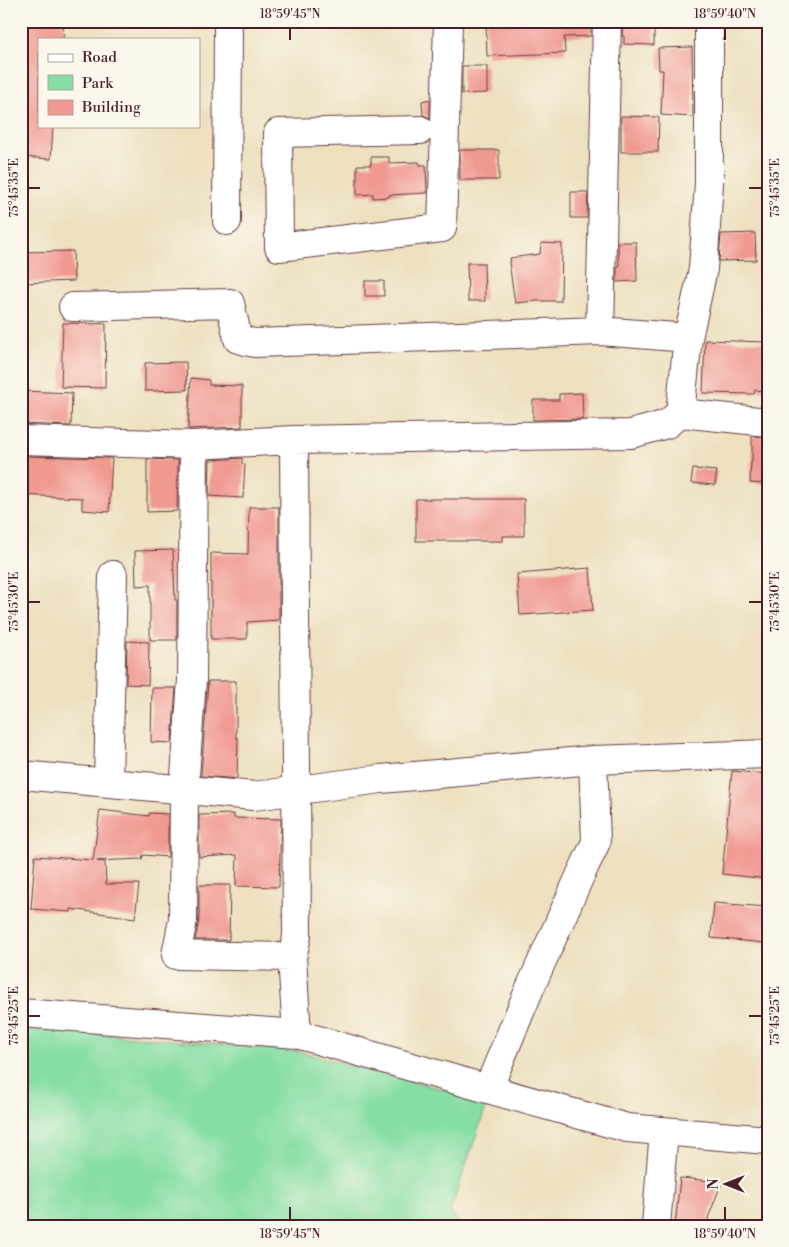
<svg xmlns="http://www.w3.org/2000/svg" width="789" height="1247" viewBox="0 0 789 1247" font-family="'Libre Bodoni',serif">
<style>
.green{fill:#85dea3;stroke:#687e67}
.building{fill:#f09991}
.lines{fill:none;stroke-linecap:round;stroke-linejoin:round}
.minor-casing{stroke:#623c41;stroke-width:30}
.minor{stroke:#fff;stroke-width:28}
.ticks{fill:none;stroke:#4a1f2b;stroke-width:2}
.neatline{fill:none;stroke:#4a1f2b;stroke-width:2}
.ticks-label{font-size:12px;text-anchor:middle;fill:#4a1f2b}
</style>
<rect width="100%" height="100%" fill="#fbf7ec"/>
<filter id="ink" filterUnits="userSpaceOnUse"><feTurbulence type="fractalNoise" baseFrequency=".02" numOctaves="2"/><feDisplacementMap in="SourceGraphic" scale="10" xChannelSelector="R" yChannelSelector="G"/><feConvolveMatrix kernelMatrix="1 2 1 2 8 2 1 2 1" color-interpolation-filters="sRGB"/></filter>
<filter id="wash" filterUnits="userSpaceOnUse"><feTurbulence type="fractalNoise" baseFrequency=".0096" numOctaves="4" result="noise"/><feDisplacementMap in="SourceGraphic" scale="20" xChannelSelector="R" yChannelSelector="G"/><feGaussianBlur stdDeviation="1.12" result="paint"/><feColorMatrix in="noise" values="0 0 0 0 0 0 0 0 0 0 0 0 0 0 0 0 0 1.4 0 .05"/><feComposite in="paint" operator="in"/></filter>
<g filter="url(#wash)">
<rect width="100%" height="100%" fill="#ede0bf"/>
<path class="green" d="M21,1027L297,1051L488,1101L450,1211L461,1226H21Z"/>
<g id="blocks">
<path class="building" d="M21,21H64L63,39H39V126H53L51,159L21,157Z
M486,21H591V36L564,37L565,53L487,56Z
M623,21H654V45L624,44V36H622Z
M692,47L693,117L661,115L663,70H659L658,48Z
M462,66H487V93L462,94Z
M430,99V118L423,115L422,101Z
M621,116L659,117L658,152H621Z
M460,150H499V180H460Z
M371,157H389V163L419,162L420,165H426L427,193L389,195V197L373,198V194L357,195V165H371Z
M571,192H588L587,218H571Z
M755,233L756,260L719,261L721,234Z
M618,242H636L637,281L617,282V267H619Z
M541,243L562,244L561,301H536L515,303L509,262H511L510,258L540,254Z
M73,251L74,281L21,283V252Z
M467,263H484L485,301H468Z
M365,281H384V296H365Z
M63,323L106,324L105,388L61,387Z
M705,340L766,342L764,391L755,390L754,394L703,393Z
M186,362L187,390L145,391V363Z
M191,378L209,380V385L242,386V427L188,429Z
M21,391L72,393L71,426L21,424Z
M582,393L583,419L533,420V400H559V394Z
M752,436L768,437V484L750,483L751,462H752Z
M21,456L112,458L109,512L82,510V498L21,495Z
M242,458V464L245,465L243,498L209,496L210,460Z
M147,459L178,460L177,511L147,512Z
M693,469L717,471L715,485L691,483Z
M416,499H524V536H503V541H416Z
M249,507H279V620L247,622V639H211V553L248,554Z
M173,550L175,600H177V640H150V585L136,586L135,551Z
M590,568L593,610L520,615L517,574Z
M127,641L149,642L148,685L126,684Z
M208,681H236V738H238L237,779L201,776Z
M152,688H176L172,743L151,742Z
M732,771L768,774V879L722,874Z
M100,810L149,816V813L168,814V857L143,855L142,859L97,861L105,862L106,884H139L135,918L71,909V912L31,909L35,856L93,860Z
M234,814V818L281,819L279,887L236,886L237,855L199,857V815Z
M199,885H230L229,940H195L199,920Z
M714,903L768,907L765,943L711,938Z
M680,1178L722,1182L708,1218L711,1226H675Z"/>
</g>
</g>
<g filter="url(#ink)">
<use href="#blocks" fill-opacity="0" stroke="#623c41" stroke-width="1"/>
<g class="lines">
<g class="minor-casing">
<path id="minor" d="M420,130L278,133L279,247L442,228L448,21
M227,221L228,21
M73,307L230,303L238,339L254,343L600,331L688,338
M600,331L607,21
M680,413L768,422
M21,440L194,445L294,440L631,434L667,424L680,413L688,338L703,269L709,183V21
M294,440L297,936L292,957L297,1034
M194,445L192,680L184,789L183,920L176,955L292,957
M21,775L254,796L381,779L593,760L768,754
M108,782L113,575
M21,1013L297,1034L488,1089L627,1128L768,1140
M488,1089L530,988L580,876L596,842L593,760
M656,1226L664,1131"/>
</g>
<use href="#minor" class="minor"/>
</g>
</g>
<path class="ticks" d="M290,28V40M725,28V40M28,188H40M749,188H762M28,602H40M749,602H762M28,1016H40M749,1016H762M290,1207V1220M725,1207V1220"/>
<rect width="789" height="1247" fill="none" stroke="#fbf7ec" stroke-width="55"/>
<rect x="38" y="38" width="162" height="90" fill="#fbf7ec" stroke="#b4a19f"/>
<rect x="48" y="54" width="25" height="8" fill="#ffffff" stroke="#b4a19f"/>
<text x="82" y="62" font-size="15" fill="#4a1f2b">Road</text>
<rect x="48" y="75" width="25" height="15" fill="#85dea3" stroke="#b4a19f"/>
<text x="82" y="88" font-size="15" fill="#4a1f2b">Park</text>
<rect x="48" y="100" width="25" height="15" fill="#f09991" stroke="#b4a19f"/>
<text x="82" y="112" font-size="15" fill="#4a1f2b">Building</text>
<g transform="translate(726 1184) rotate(270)" stroke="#fbf7ec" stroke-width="4" paint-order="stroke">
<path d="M0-4L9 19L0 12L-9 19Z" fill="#4a1f2b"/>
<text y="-8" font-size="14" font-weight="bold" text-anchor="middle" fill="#4a1f2b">N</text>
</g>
<rect x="28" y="28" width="734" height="1192" class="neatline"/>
<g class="ticks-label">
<text x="290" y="18">18°59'45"N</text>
<text x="725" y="18">18°59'40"N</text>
<text transform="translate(775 188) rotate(-90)" y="4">75°45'35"E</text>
<text transform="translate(14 188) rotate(-90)" y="4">75°45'35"E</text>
<text transform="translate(775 602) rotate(-90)" y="4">75°45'30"E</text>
<text transform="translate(14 602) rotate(-90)" y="4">75°45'30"E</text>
<text transform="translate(775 1016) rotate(-90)" y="4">75°45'25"E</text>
<text transform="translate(14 1016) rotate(-90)" y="4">75°45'25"E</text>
<text x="290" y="1238">18°59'45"N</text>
<text x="725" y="1238">18°59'40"N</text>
</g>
</svg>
